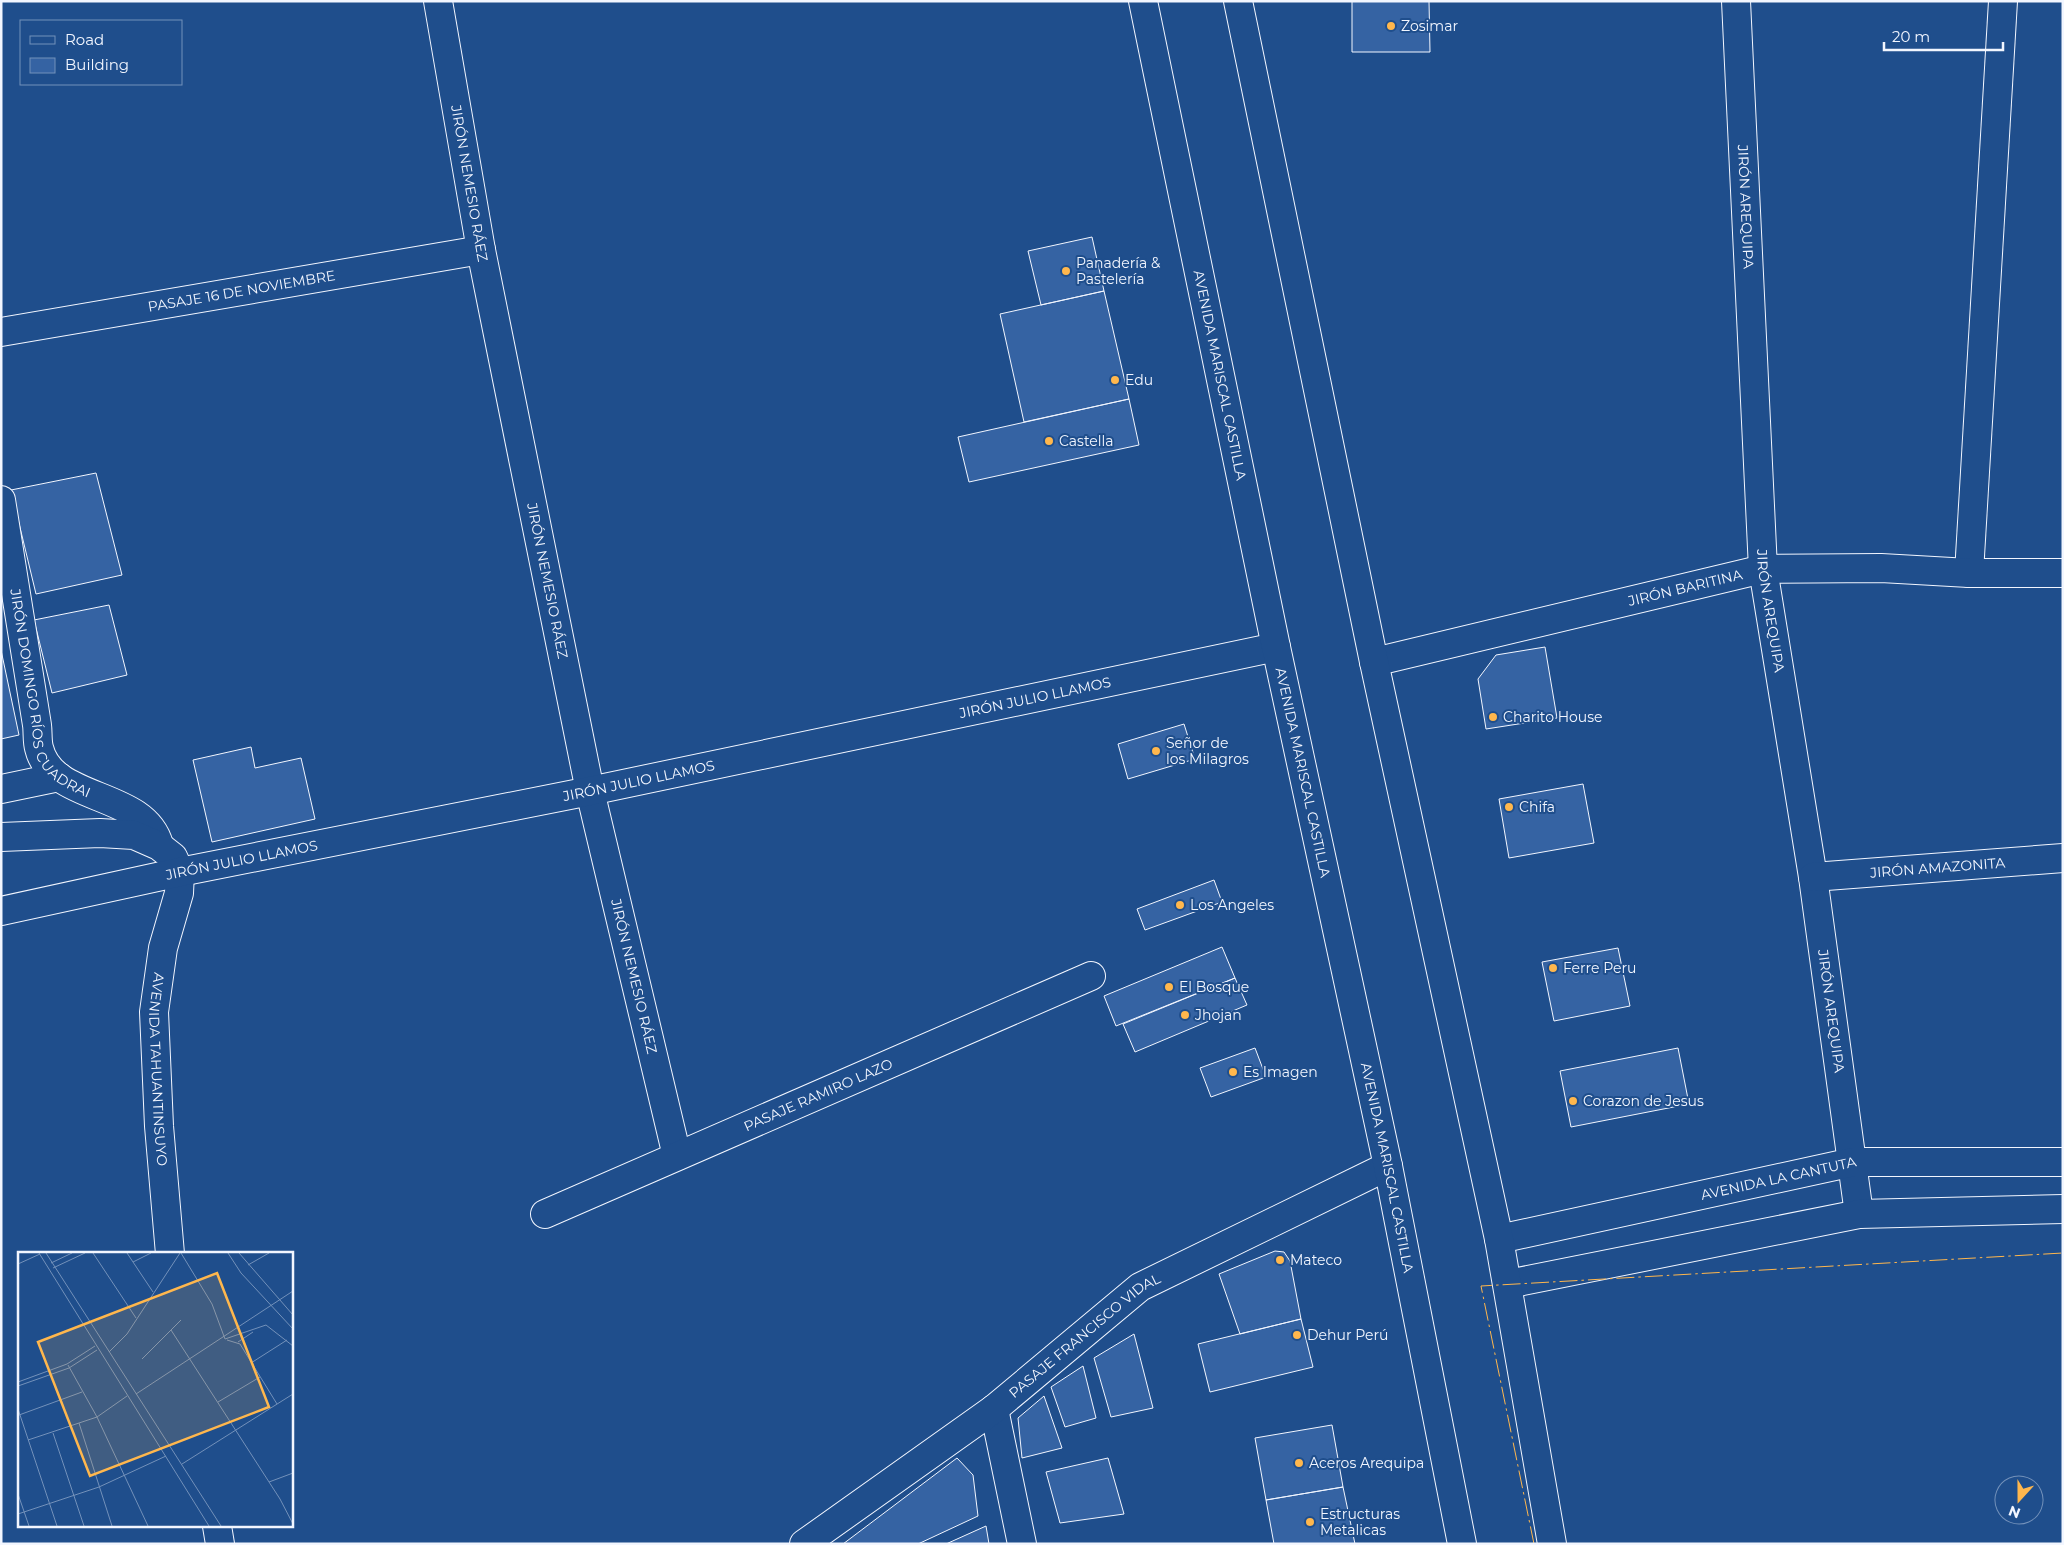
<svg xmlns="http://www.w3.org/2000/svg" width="2064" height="1545" viewBox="0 0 2064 1545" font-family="Montserrat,sans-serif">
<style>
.building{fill:#3563a3;stroke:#f2f6ff}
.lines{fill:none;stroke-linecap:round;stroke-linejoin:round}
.minor-casing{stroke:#f2f6ff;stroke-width:30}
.secondary-casing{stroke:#f2f6ff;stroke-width:30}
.trunk-casing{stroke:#f2f6ff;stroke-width:30}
.minor{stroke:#1f4e8c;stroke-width:28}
.secondary{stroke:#1f4e8c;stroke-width:28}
.trunk{stroke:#1f4e8c;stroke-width:28}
.power{stroke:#ffb74d;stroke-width:1;stroke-dasharray:18 4 2.5 4;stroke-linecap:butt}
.poi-dot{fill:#ffb74d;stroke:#1f4e8c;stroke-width:2}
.labels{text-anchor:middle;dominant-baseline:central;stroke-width:4;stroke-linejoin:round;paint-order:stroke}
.poi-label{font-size:14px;fill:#f2f6ff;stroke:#1f4e8c;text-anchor:start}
.street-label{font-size:14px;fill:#f2f6ff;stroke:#1f4e8c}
.inset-road{fill:none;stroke:#7391ba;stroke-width:1}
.view{fill:#ffb74d;fill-opacity:0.15;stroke:#ffb74d;stroke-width:2.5}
.inset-edge{fill:none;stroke:#f2f6ff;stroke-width:2.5}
</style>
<rect width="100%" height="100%" fill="#1f4e8c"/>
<path class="building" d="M1352,1H1429L1430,52H1352Z
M1092,237L1104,291L1041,305L1028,251Z
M1104,291L1129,399L1024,422L1000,314Z
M1129,399L1139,445L969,482L958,437Z
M96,473L122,575L36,594L11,490Z
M109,605L127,675L52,693L34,620Z
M1545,647L1557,718L1486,729L1478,679L1496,655Z
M1,650L19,735L1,739Z
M1184,724L1195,759L1128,779L1118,744Z
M251,747L255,768L301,758L315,819L212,842L193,760Z
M1583,784L1594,843L1509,858L1499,799Z
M1214,880L1222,902L1145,930L1137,909Z
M1222,947L1235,978L1116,1026L1104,996Z
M1618,948L1630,1006L1554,1021L1542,962Z
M1235,978L1247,1005L1135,1052L1123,1024Z
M1255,1048L1266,1077L1211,1097L1200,1068Z
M1678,1048L1689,1104L1571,1127L1560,1071Z
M1275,1251L1284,1252L1290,1261L1301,1319L1240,1334L1219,1274Z
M1301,1319L1313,1367L1210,1392L1198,1344Z
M1134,1334L1153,1408L1111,1417L1094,1358Z
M1083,1366L1096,1418L1065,1427L1051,1387Z
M1044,1396L1062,1448L1022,1458L1018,1418Z
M1332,1425L1343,1487L1266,1500L1255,1438Z
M957,1458L973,1475L978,1516L918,1544H843Z
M1108,1458L1124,1514L1060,1523L1046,1472Z
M1343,1487L1355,1544H1274L1266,1500Z
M986,1526L989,1544H946Z"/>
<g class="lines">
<g class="minor-casing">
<g id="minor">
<path id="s1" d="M438,1L481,250L590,791L677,1156"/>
<path id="s2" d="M1736,1L1763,569L1813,877L1859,1214"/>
<path id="s3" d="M1,332L481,250"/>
<path id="s4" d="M1,500L37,725C38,732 37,741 39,748C52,803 144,790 159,845"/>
<path d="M1969,573L2003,1"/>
<path id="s5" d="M1374,662L1763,569L1881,568L1969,573H2063"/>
<path d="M1,789L59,777"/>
<path id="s6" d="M1,837L100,833L134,835L159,846L173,857L180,872L179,893L163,948L154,1012L159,1126L170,1254"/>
<path id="s7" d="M1813,877L2063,858"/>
<path id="s8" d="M1,911L180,872L590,791L1276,647"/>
<path id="s9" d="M545,1214L1091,976"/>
<path d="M994,1409L1022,1544"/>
<path d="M217,1526L220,1544"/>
<path id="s10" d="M804,1544L994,1409L1140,1287L1388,1166"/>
</g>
</g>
<g class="secondary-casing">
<g id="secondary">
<path id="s11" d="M1499,1239L1853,1162H2063"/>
<path d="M1508,1284L1859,1214L2063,1209"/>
</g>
</g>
<g class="trunk-casing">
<g id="trunk">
<path id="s12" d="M1143,1L1276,647L1388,1166L1462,1544"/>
<path d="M1238,1L1374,662L1499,1239L1552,1544"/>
</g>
</g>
<use href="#minor" class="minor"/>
<use href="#secondary" class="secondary"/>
<use href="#trunk" class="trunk"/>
<path class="power" d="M1534,1544L1481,1286L2063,1253"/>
</g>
<g class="poi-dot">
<circle cx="1391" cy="26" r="5"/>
<circle cx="1066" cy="271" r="5"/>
<circle cx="1115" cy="380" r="5"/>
<circle cx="1049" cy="441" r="5"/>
<circle cx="1493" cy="717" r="5"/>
<circle cx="1156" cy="751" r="5"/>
<circle cx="1509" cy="807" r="5"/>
<circle cx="1180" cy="905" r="5"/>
<circle cx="1553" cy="968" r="5"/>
<circle cx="1169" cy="987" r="5"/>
<circle cx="1185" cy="1015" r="5"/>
<circle cx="1233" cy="1072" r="5"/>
<circle cx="1573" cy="1101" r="5"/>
<circle cx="1280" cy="1260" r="5"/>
<circle cx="1297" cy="1335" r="5"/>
<circle cx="1299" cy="1463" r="5"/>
<circle cx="1310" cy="1522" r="5"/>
</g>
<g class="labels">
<g class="poi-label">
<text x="1401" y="26">Zosimar</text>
<text x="1076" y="263">Panadería &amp;<tspan x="1076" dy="16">Pastelería</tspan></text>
<text x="1125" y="380">Edu</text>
<text x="1059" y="441">Castella</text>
<text x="1503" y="717">Charito House</text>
<text x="1166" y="743">Señor de<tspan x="1166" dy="16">los Milagros</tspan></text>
<text x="1519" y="807">Chifa</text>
<text x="1190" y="905">Los Angeles</text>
<text x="1563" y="968">Ferre Peru</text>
<text x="1179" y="987">El Bosque</text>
<text x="1195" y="1015">Jhojan</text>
<text x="1243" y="1072">Es Imagen</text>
<text x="1583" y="1101">Corazon de Jesus</text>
<text x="1290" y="1260">Mateco</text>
<text x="1307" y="1335">Dehur Perú</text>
<text x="1309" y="1463">Aceros Arequipa</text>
<text x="1320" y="1514">Estructuras<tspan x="1320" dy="16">Metalicas</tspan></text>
</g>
<g class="street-label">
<text stroke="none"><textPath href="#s1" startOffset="185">JIRÓN NEMESIO RÁEZ</textPath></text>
<text stroke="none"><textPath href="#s2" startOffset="206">JIRÓN AREQUIPA</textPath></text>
<text stroke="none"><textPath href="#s3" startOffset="244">PASAJE 16 DE NOVIEMBRE</textPath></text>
<text stroke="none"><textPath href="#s12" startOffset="382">AVENIDA MARISCAL CASTILLA</textPath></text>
<text stroke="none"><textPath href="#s1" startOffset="590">JIRÓN NEMESIO RÁEZ</textPath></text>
<text stroke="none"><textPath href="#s5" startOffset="320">JIRÓN BARITINA</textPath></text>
<text stroke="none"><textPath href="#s2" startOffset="611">JIRÓN AREQUIPA</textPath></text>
<text stroke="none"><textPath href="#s4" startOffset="206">JIRÓN DOMINGO RÍOS CUADRAI</textPath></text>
<text stroke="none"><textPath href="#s8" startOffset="1056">JIRÓN JULIO LLAMOS</textPath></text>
<text stroke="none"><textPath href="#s12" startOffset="788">AVENIDA MARISCAL CASTILLA</textPath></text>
<text stroke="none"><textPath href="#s8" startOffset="651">JIRÓN JULIO LLAMOS</textPath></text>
<text stroke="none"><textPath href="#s8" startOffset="246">JIRÓN JULIO LLAMOS</textPath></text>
<text stroke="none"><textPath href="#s7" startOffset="125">JIRÓN AMAZONITA</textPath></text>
<text stroke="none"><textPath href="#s1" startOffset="995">JIRÓN NEMESIO RÁEZ</textPath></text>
<text stroke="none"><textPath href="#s2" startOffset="1016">JIRÓN AREQUIPA</textPath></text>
<text stroke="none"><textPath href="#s6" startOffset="395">AVENIDA TAHUANTINSUYO</textPath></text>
<text stroke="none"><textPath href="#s9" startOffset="298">PASAJE RAMIRO LAZO</textPath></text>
<text stroke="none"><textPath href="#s12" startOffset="1192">AVENIDA MARISCAL CASTILLA</textPath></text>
<text stroke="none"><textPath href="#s11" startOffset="286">AVENIDA LA CANTUTA</textPath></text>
<text stroke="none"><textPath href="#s10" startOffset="350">PASAJE FRANCISCO VIDAL</textPath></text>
</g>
</g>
<g transform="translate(18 1252)">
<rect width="275" height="275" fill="#1f4e8c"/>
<path class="inset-road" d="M21,1L191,274M28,1L203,274M75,1L118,66M109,1L135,40M163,1L194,52L207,87L248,73L275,94M210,1L223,21L275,77M221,1L275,63M115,10L133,1M33,11L54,1M0,12L22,2M230,13L251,1M35,16L67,1M153,78L262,247L275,272M209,88L222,92L259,152M220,90L235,80M91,100L109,82L162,1M124,107L163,68M233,111L269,88M50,113L79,165L130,274M0,130L49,112L77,94M0,134L51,116L79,98M118,142L275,39M200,150L242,125M0,157L39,274M1,163L64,140M61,171L94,274M35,181L66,274M10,188L79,165L109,144M164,212L275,142M251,230L275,221M0,242L11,274M0,262L81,235L148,204"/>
<path class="view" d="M199,21L251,155L72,224L20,90Z"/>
<rect width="275" height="275" class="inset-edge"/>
</g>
<rect width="2064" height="1545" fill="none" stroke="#f2f6ff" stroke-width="5"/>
<rect x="20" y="20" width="162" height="65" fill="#1f4e8c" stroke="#7391ba"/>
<rect x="30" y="36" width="25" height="8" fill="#1f4e8c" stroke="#7391ba"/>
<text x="65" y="45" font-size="15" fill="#f2f6ff">Road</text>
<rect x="30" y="58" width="25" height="15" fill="#3563a3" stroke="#7391ba"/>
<text x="65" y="70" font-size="15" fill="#f2f6ff">Building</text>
<g transform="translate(2019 1500) rotate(201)"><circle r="24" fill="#1f4e8c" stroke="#7391ba"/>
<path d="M0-4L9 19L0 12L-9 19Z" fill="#ffb74d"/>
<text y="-8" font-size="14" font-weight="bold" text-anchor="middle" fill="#f2f6ff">N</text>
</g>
<path d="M1884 42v8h119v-8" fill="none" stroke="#f2f6ff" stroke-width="2.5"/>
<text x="1892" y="42" font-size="15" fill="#f2f6ff" stroke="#1f4e8c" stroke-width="4" paint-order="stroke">20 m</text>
</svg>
